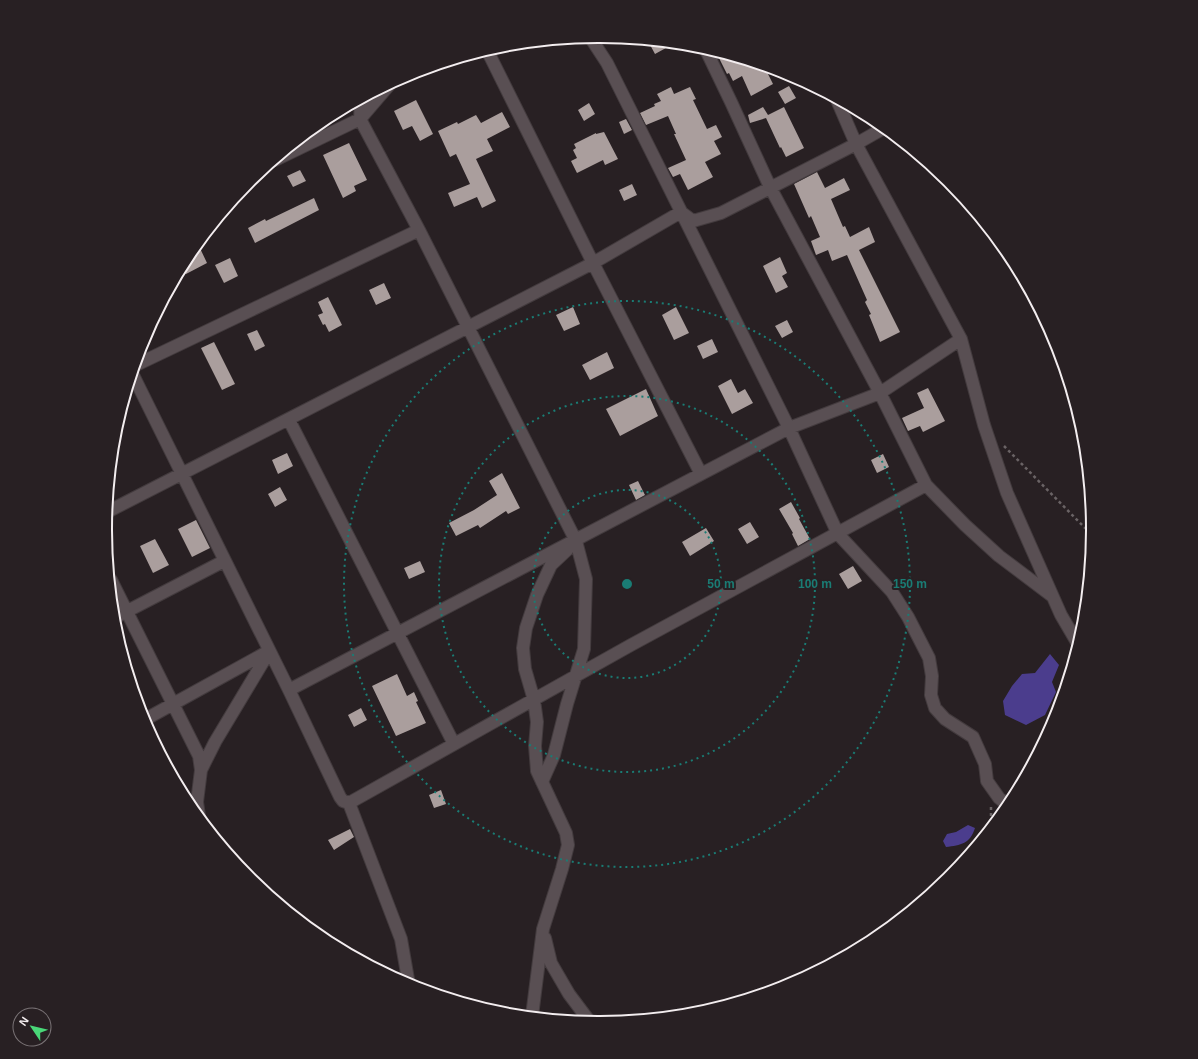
<svg xmlns="http://www.w3.org/2000/svg" width="1198" height="1059" viewBox="0 0 1198 1059" font-family="Arial,sans-serif">
<style>
.water{fill:#4b3d8d}
.building{fill:#aa9e9d}
.lines{fill:none;stroke-linecap:round;stroke-linejoin:round}
.minor-casing{stroke:#433b3e;stroke-width:14}
.path{stroke:#6a6365;stroke-width:2.5;stroke-dasharray:3 3;stroke-linecap:butt}
.minor{stroke:#594f53;stroke-width:12}
.ring{fill:none;stroke:#1a7c74;stroke-width:2;stroke-dasharray:2 4}
.rim{fill:none;stroke:#f3edef;stroke-width:2}
.centre{fill:#1a7c74;stroke:#282023;stroke-width:2}
.ring-label{font-size:12px;text-anchor:middle;font-weight:bold;fill:#1a7c74;stroke:#282023;stroke-width:4;stroke-linejoin:round;paint-order:stroke}
</style>
<rect width="100%" height="100%" fill="#282023"/>
<path class="water" d="M1050,654L1059,665L1052,682L1056,692L1045,715L1026,725L1005,715L1003,701L1012,686L1022,674L1035,673Z
M968,825L975,828C970,844 961,845 946,847L943,841L947,834L956,832Z"/>
<path class="building" d="M648,41L657,42L675,43L655,54Z
M716,52L764,66L773,84L751,96L742,76L733,81L729,73L727,74Z
M789,86L796,98L785,104L778,92Z
M671,87L674,94L690,87L696,99L693,100L707,129L716,125L722,137L714,141L721,154L705,162L713,177L688,190L680,174L673,177L668,168L686,160L674,134H676L668,116L646,125L640,113L655,106L654,104L661,101L657,94Z
M416,100L433,134L420,141L412,126L403,130L394,111Z
M589,103L595,114L584,121L578,110Z
M763,107L768,115L784,107L804,148L786,157L781,147L780,148L766,118L750,123L748,115Z
M502,112L510,127L487,139L493,151L476,159L496,201L482,208L477,197L454,207L448,193L470,184L456,154L450,157L438,131L457,122L458,124L476,115L481,123Z
M626,119L632,130L624,134L619,122Z
M604,132L618,159L605,165L603,160L577,173L571,161L577,158L573,150L576,148L574,144L596,133V134Z
M349,143L367,180L354,186L356,191L343,198L323,155Z
M300,170L306,181L293,187L287,176Z
M817,172L825,188L844,178L850,190L831,199L843,227L845,226L850,237L869,227L875,242L859,250L900,332L880,342L869,315L871,314L865,302L867,300L847,255L832,261L828,250L816,255L811,241L820,237L811,216L809,218L794,184Z
M632,184L637,195L624,201L619,190Z
M314,198L319,210L255,243L248,228L265,219L266,221Z
M198,244L207,263L186,274L182,268L189,255Z
M780,257L787,273L782,276L788,287L776,293L763,266Z
M230,258L238,276L224,283L215,265Z
M384,283L391,298L376,305L369,290Z
M328,297L342,325L329,332L325,324L323,325L318,315L323,313L318,302Z
M573,307L580,324L564,331L556,315Z
M676,307L689,333L674,340L662,315Z
M787,320L793,332L782,338L775,326Z
M257,330L265,346L255,351L247,334Z
M712,339L718,352L703,359L697,346Z
M214,342L235,384L222,390L201,348Z
M607,352L614,368L590,380L582,365Z
M731,379L738,393L745,389L753,403L732,414L718,386Z
M928,388L945,421L923,432L920,426L908,431L902,418L924,408L917,393Z
M646,389L658,416L620,436L606,409Z
M287,453L293,466L278,474L272,460Z
M883,454L889,467L877,473L871,460Z
M502,473L520,508L508,514L506,511L480,528L478,525L456,536L449,523L474,510L497,495L489,481Z
M638,481L645,495L636,500L629,485Z
M280,487L287,500L275,507L268,494Z
M791,502L800,518L799,519L810,539L798,546L792,534L793,533L779,509Z
M196,520L210,548L192,557L178,529Z
M750,522L759,537L747,544L738,529Z
M706,528L714,541L690,556L682,542Z
M155,539L169,565L153,573L140,546Z
M420,561L425,572L409,579L404,568Z
M853,566L862,581L848,589L839,574Z
M397,674L407,696L414,692L418,701L416,702L426,723L396,736L372,686Z
M361,708L367,720L354,727L348,715Z
M441,790L446,804L434,808L429,795Z
M350,829L354,837L334,850L328,840Z"/>
<g class="lines">
<g class="minor-casing">
<path id="minor" d="M590,37L607,63L789,428L838,534L892,592L908,617L929,658L932,676L931,695L935,708L945,719L973,737L985,764L987,781L999,798L1008,805
M487,50L593,263L701,474
M361,100L360,119L419,230L576,541L586,579L584,649L567,704L554,755L542,782
M837,100L856,144L961,339L984,425L1007,493L1061,615L1078,644
M275,160L360,119L390,84
M136,365L419,230
M133,375L289,690L340,797L343,801L349,803L631,645L926,485L880,393L770,187L731,102L705,48
M289,420L454,744
M926,485L965,525L999,556L1052,596
M107,512L593,263L681,212L693,221L721,213L856,144L884,128
M111,580L199,756L201,770L197,802L199,816
M114,618L224,561
M289,690L789,428L880,393L961,339
M144,720L269,651
M201,770L215,742L269,652
M349,803L401,939L409,985
M545,938L551,963L569,994L590,1022
M532,1016L543,929L562,869L568,845L566,833L537,771L535,746L537,722L534,700L525,669L523,648L526,628L537,595L551,565L567,550"/>
</g>
<path class="path" d="M1004,446L1092,535
M991,807V825"/>
<use href="#minor" class="minor"/>
</g>
<g class="ring">
<circle cx="627" cy="584" r="94"/>
<circle cx="627" cy="584" r="188"/>
<circle cx="627" cy="584" r="283"/>
</g>
<path d="M0 0H1198V1059H0ZM598 43H600A486 486 0 0 1 1086 529V530A486 486 0 0 1 600 1016H598A486 486 0 0 1 112 530V529A486 486 0 0 1 598 43Z" fill="#282023" fill-rule="evenodd"/>
<path class="rim" d="M598 43H600A486 486 0 0 1 1086 529V530A486 486 0 0 1 600 1016H598A486 486 0 0 1 112 530V529A486 486 0 0 1 598 43Z"/>
<circle cx="627" cy="584" r="6" class="centre"/>
<g class="ring-label">
<text x="721" y="588">50 m</text>
<text x="815" y="588">100 m</text>
<text x="910" y="588">150 m</text>
</g>
<g transform="translate(32 1027) rotate(305)"><circle r="19" fill="#282023" stroke="#797275"/>
<path d="M0-3L7 15L0 10L-7 15Z" fill="#49d778"/>
<text y="-6" font-size="11" font-weight="bold" text-anchor="middle" fill="#f3edef">N</text>
</g>
</svg>
